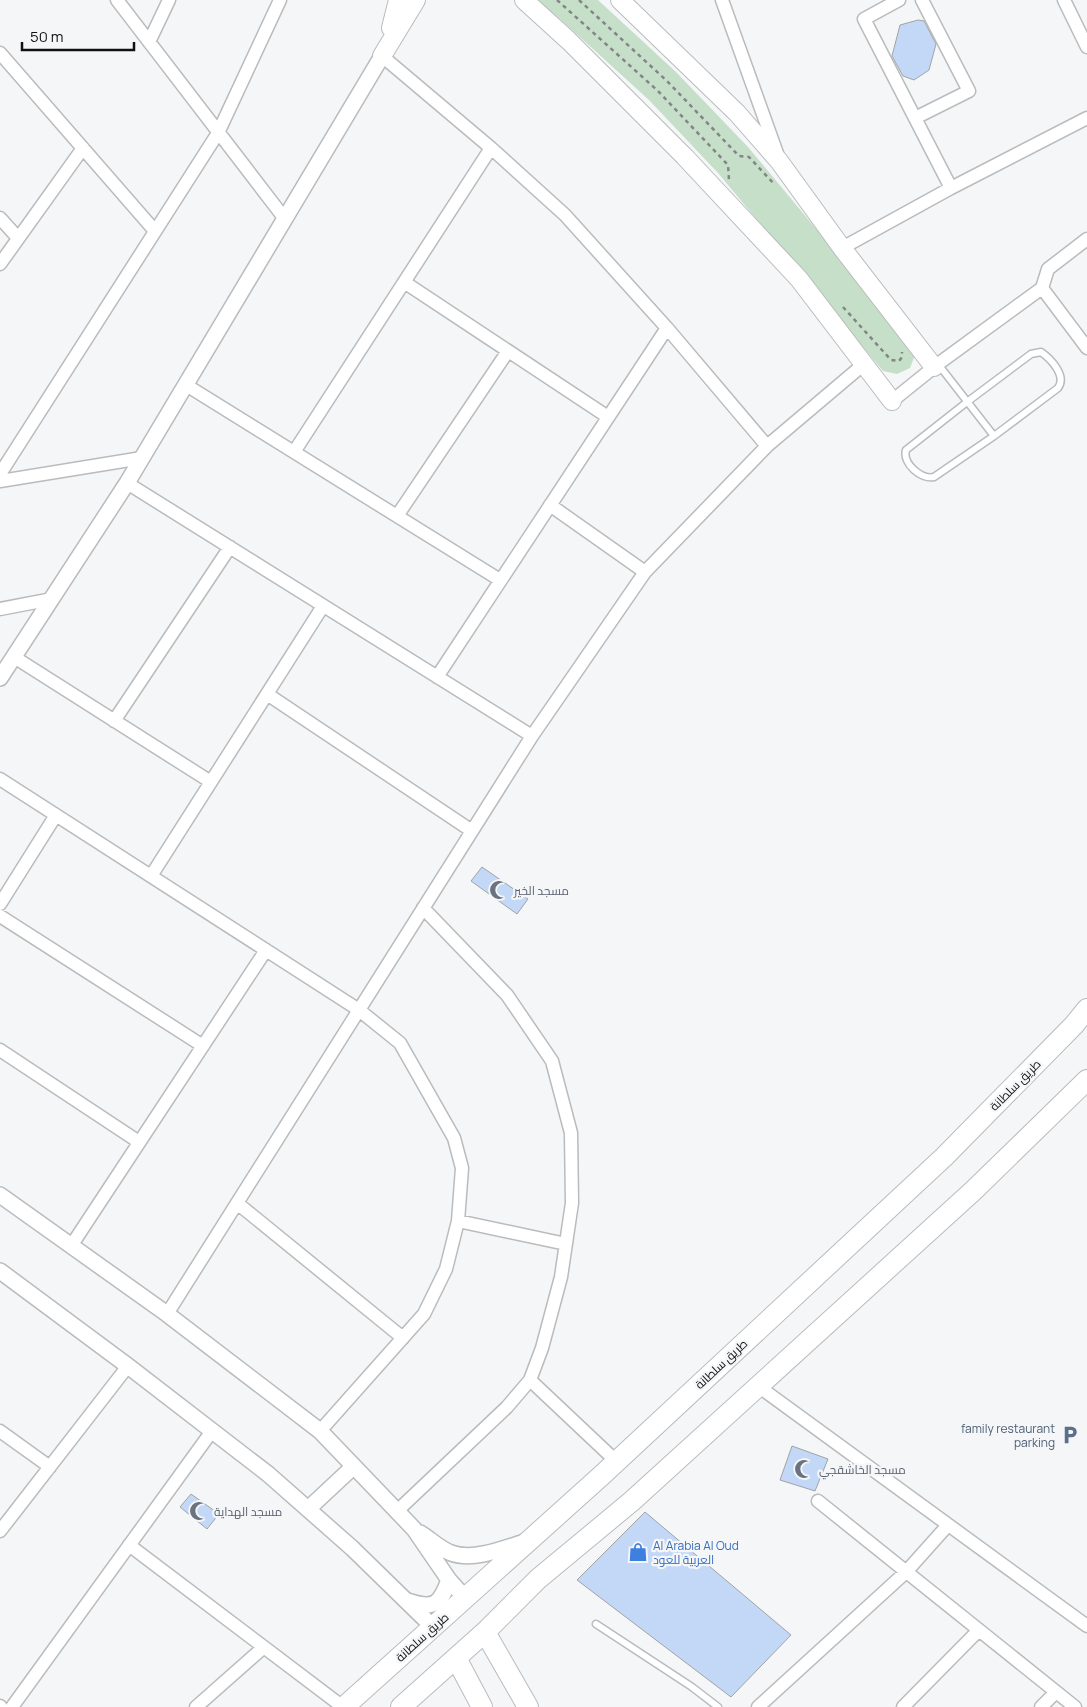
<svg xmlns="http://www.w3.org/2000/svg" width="1087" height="1707" viewBox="0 0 1087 1707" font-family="Manrope,Cairo,sans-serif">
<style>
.green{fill:#c6dfc8}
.building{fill:#c3d8f7;stroke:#a1a3a5}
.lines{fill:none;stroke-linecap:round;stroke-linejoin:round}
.service-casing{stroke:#b9bbbd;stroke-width:9}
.minor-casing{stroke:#b9bbbd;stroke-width:15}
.tertiary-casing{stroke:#b9bbbd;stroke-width:18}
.secondary-casing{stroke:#b9bbbd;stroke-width:20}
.primary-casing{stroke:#b9bbbd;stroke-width:22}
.path{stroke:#838586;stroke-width:2.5;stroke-dasharray:4 4;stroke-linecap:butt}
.service{stroke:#fff;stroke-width:6}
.minor{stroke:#fff;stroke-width:12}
.tertiary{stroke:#fff;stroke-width:15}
.secondary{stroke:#fff;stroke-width:18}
.primary{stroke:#fff;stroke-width:20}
.labels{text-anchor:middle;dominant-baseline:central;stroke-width:4.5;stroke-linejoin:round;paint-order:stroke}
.worship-label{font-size:12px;fill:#5b616d;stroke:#f4f6f8;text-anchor:start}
.street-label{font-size:12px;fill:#101112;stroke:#f4f6f8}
.service-label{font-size:12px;fill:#4e5e75;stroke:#f4f6f8;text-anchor:end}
.shop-label{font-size:12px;fill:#366cbe;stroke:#f4f6f8;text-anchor:start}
</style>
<rect width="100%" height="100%" fill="#f4f6f8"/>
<path class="green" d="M536,0H598L676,72L748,147L910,342L915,355L910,368L897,374L883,371L718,173L649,100L559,18Z"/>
<path class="building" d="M918,20L924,21L936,44L929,70L914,80L903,76L892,56L900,25Z
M482,867L528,899L517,914L471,881Z
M792,1446L828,1459L815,1491L780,1480Z
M191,1494L219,1514L207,1529L180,1507Z
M645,1512L791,1635L731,1697L577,1580Z"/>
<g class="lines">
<g class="service-casing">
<path id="service" d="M1041,352C1051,359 1067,376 1058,388L994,436L934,477C921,480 902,463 906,450L967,402L1031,354Z
M938,364L994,436
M596,1624L692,1687L718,1707"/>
</g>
<g class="minor-casing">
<path id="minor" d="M117,0L285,219
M722,0L778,156
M899,0L864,19L951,188
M1064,0L1087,47
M149,42L169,0
M0,53L155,231
M382,56L491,148L565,215L667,328L767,446
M915,118L969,91L922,0
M0,218L18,238
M842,248L951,188L1087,118
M0,264L83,148
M404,282L608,417
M1042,288L1087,348
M186,385L500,580
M892,401L938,364L1042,288L1048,269L1087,239
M294,452L491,148
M0,474L218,133L280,0
M0,481L142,458
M127,483L532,736
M550,505L645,572
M397,516L508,351
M0,609L52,599
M14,657L211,782
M437,677L667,328
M267,694L472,831
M114,721L230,547
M0,779L359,1010L400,1043L454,1138L462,1168L458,1221L446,1269L424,1314L320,1431
M151,876L323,606
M0,904L56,815
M0,916L203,1046
M0,1050L139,1142
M237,1203L403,1338
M458,1221L566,1244
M71,1244L75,1240L266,950
M167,1314L532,736L645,572L767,446L864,364
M530,1380L617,1462
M758,1386L1087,1626
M0,1431L50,1467
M818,1501L1075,1707
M396,1512L507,1407L530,1380L542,1348L561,1277L572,1203L571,1133L552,1061L507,995L423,908
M0,1531L128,1366
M129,1545L343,1707
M0,1706L1,1707
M12,1707L212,1431
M196,1707L264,1647
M758,1707L906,1572L948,1525
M903,1707L979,1630
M1041,1707L1056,1692"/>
</g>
<g class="tertiary-casing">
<path id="tertiary" d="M0,678L127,483L382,56
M0,1195L167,1314L320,1431L414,1529L449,1580L466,1599
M0,1271L128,1366L268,1474L352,1548L433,1627
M308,1509L353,1467
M420,1533C430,1539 440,1549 451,1553C473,1561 503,1549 524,1542
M408,1601C435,1610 440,1604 449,1580"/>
</g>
<g class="secondary-casing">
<path id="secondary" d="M524,0L568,40L685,157L799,279L892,401
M620,0L737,113L779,161L842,248L934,367
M391,28L398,0
M382,56L416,0"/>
</g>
<g class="primary-casing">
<path id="primary" d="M485,1632L528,1707
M456,1658L482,1707
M344,1707L601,1476L944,1157L1074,1025L1087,1009
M401,1707L485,1632L538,1579L632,1501L973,1191L1087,1080"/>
</g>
<path class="path" d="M557,0L658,91L728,165L729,180
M579,0L667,81L739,156L749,157L775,185
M843,307L891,360L899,361L902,357V352"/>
<use href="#service" class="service"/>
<use href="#minor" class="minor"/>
<use href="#tertiary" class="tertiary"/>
<use href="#secondary" class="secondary"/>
<use href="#primary" class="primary"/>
</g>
<defs>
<g id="mosque-bare" transform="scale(1.5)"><path d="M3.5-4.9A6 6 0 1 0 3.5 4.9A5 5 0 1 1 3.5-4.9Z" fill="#6b7280" stroke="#f4f6f8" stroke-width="2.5" paint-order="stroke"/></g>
<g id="parking-bare" transform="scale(1.5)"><path d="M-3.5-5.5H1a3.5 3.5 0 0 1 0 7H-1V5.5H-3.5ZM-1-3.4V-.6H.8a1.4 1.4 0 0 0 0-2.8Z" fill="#5c6f8a" stroke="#f4f6f8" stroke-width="2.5" paint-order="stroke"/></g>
<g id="shop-bare" transform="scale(1.5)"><path d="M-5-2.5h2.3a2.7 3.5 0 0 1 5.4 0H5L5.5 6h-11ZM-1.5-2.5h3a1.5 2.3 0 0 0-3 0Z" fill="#3f7fe0" stroke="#f4f6f8" stroke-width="2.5" paint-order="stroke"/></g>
</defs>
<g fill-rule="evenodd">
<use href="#mosque-bare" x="499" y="890"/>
<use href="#parking-bare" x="1070" y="1435"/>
<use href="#mosque-bare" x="804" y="1469"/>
<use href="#mosque-bare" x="199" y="1511"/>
<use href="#shop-bare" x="638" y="1552"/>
</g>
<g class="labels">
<g class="worship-label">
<text x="514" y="890">مسجد الخير</text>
<text x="819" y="1469">مسجد الخاشقجي</text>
<text x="214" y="1511">مسجد الهداية</text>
</g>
<g class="street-label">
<text transform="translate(1015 1085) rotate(-45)">طريق سلطانة</text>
<text transform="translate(721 1364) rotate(-43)">طريق سلطانة</text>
<text transform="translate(422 1637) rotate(-42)">طريق سلطانة</text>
</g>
<g class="service-label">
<text x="1055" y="1428">family restaurant<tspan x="1055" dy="14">parking</tspan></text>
</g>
<g class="shop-label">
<text x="653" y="1545">Al Arabia Al Oud<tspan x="653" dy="14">العربية للعود</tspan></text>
</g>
</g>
<path d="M22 42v8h112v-8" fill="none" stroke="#101112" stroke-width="2.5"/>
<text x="30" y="42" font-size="15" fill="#101112" stroke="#f4f6f8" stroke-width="4" paint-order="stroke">50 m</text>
</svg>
